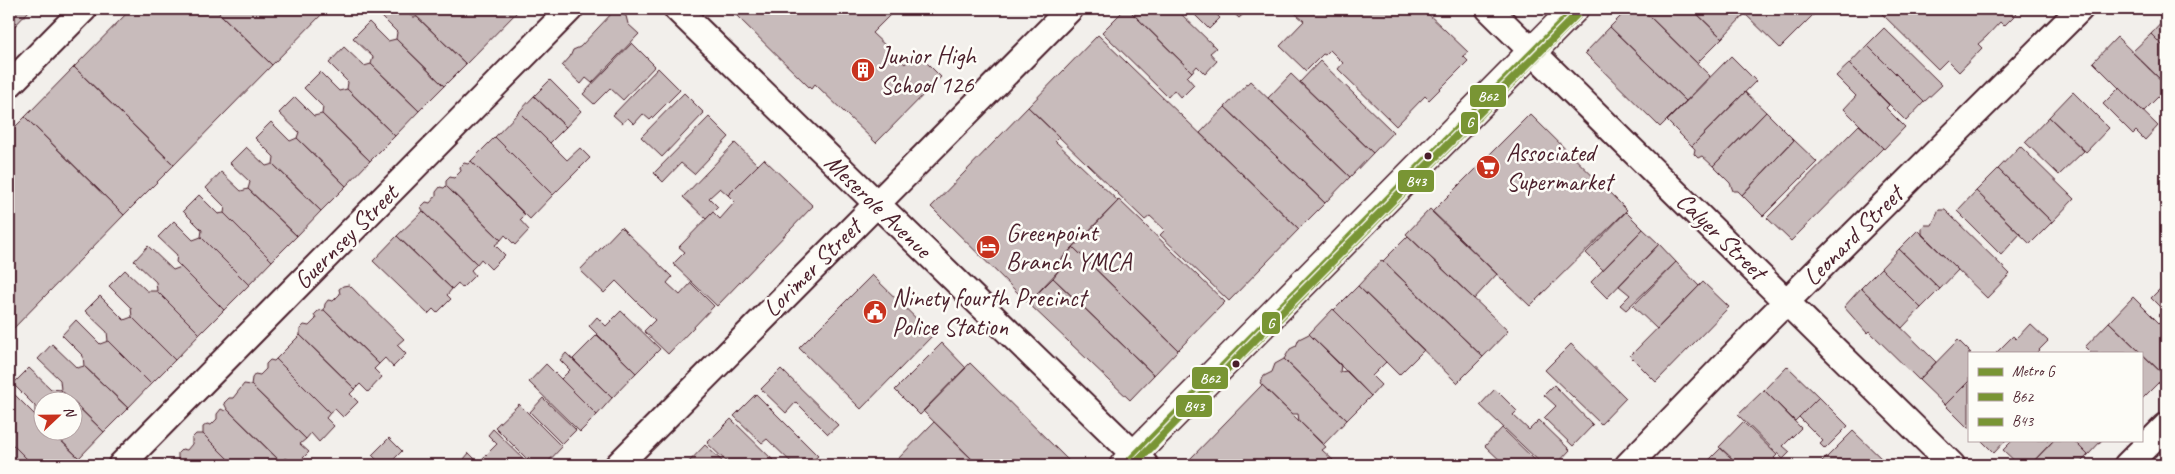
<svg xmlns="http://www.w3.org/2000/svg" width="2175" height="474" viewBox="0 0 2175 474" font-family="Caveat,sans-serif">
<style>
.building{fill:#c8bbbb;stroke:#4a1f2b}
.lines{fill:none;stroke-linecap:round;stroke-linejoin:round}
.minor-casing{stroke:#4a1f2b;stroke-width:29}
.tertiary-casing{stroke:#4a1f2b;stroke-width:31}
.minor{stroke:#fdfcf7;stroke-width:25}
.tertiary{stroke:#fdfcf7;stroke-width:28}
.bus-1-casing{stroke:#fdfcf7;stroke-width:10}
.bus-2-casing{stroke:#fdfcf7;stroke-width:10}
.bus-1{stroke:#799534;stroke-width:6}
.bus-2{stroke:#799534;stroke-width:6}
.metro-1-casing{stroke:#fdfcf7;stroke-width:11}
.metro-1{stroke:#799534;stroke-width:8}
.bus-dot{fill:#4a1f2b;stroke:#fdfcf7;stroke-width:2}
.labels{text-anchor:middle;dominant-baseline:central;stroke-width:5;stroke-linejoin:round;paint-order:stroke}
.poi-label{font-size:25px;fill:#4a1f2b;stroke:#fdfcf7;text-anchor:start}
.street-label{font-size:25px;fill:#4a1f2b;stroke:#fdfcf7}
.line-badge{stroke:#fdfcf7;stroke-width:2}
.badge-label{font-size:14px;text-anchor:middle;font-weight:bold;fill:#fff}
</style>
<rect width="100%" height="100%" fill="#f2efeb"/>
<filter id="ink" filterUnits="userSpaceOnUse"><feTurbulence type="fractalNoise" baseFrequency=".02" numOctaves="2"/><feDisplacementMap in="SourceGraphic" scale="10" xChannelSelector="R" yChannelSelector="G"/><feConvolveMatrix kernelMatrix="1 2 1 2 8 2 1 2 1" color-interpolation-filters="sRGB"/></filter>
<g filter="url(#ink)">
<path class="building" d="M9,9H31L9,32Z
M131,9H215L272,65L174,165L74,67Z
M215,9H327L272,65Z
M382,9H404L412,17H417L466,64L444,86L396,39L397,32L378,13Z
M409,9H520L466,64Z
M736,9H896L872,33L905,64L916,52L941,77L876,143L815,84L811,89L733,12Z
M1125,9H1128L1192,72L1187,77L1194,85L1181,98L1174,90L1168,97L1102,32Z
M1128,9H1176L1216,48L1210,53L1217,61L1205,74L1197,66L1192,72Z
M1189,9H1211L1220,18L1209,29Z
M1229,9H1249L1239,18Z
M1290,9H1423L1468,52L1463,56L1468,61L1429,100L1425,96L1396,126L1338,69L1343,63L1330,50L1325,55L1323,54L1306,71L1280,46L1304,21Z
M1628,9H1642L1710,76L1686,101L1610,27Z
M1642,9H1692L1722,38L1697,63Z
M1692,9H1740L1745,14L1722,38Z
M1740,9H1819L1780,48Z
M1877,9H2021L2004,26L2000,22L1986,37L1978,44L1982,48L1959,72L1947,60L1938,69Z
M614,11L626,16L628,24L639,34L592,83L586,78L581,84L562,66L570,57L573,50L580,47Z
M2166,18V49L2151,34Z
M369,22L388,41L396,39L444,86L419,111L371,64L373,57L353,38Z
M1610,27L1686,101L1660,127L1585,53Z
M1884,28L1942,85L1924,102L1867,45Z
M2151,34L2166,49V85L2132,52Z
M1098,35L1299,229L1229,301L1160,235L1165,230L1150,216L1145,220L1028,107Z
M2117,37L2166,85V89L2143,112L2093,62Z
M632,43L655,66L623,100L610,88L594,104L583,94Z
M1867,45L1924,102L1906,121L1849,64Z
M344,47L364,66L371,64L419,111L395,136L347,89L348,82L329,63Z
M1731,56L1756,81L1692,146L1667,121Z
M1320,61L1393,132L1373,153L1300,82Z
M1849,64L1889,105L1886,108L1905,127L1884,149L1844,109L1856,96L1836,76Z
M74,67L174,165L124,215L25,117Z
M658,68L680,90L650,120L643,114L634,124L628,118L622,123L613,115Z
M320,72L339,91L347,89L395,136L370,161L322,114L323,107L304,88Z
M1291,74L1373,153L1350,177L1268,98Z
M550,80L581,111L566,127L534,96Z
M1250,81L1350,177L1325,203L1225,107Z
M2119,88L2158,126L2145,140L2136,131L2133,134L2103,104Z
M1745,92L1766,112L1713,166L1702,156L1698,158L1694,154L1695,149L1692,146Z
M2073,92L2109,128L2086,152L2049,117Z
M684,93L704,113L662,157L641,137Z
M534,96L566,127L550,143L519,112Z
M295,97L314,116L322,114L370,161L346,186L297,138L299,132L279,113Z
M1028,107L1059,137L1055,141L1118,201L1055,266L1059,270L1028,303L931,207Z
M1225,107L1325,203L1299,229L1200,133Z
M519,112L567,160L580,148L590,158L553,195L495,137Z
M1766,112L1794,140L1742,195L1738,191H1733L1730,183L1713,166Z
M1530,114L1627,210L1530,306L1432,212Z
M25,117L124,215L9,333V133Z
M709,117L729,137L694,174L681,163L663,182L654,173Z
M2049,117L2084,151L2059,175L2025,142Z
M271,122L290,141L297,138L346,186L321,211L273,164L274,157L255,138Z
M1859,125L1883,148L1791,241L1767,218Z
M495,137L553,195L530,219L471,161Z
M1794,140L1817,162L1763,216L1742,195Z
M735,143L758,165L728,195L720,188L709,198L718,207L706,219L683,197Z
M2020,146L2074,199L2052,222L1998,169Z
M246,147L266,166L273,164L321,211L297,236L248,189L250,182L230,163Z
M764,159L813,206L717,306L673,264L685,252L679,247L713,212L720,219L735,202L728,195Z
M471,161L525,215L520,220L529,230L515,245L505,235L501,240L446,186V181L450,177L454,178L461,171L460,167L464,163L468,164Z
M1998,169L2052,222L2030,244L1976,191Z
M221,172L241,191L248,189L297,236L272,261L224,213L225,207L206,188Z
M446,186L501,240L495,245L505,255L491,269L481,259L477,264L423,211L421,207L426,202L430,203L436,196V192L440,187L444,188Z
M1976,191L2020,234L2001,255L1957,211Z
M199,195L218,214L224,213L272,261L249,285L201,237L202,230L183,211Z
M1119,200L1225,302L1178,350L1073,247Z
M1430,209L1497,274L1474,299L1406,234Z
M1939,210H1945L2010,274L1987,298L1922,235V228L1925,225H1932Z
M423,211L477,264L471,270L475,275L462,288L458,283L452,289L397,236Z
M1626,212L1643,229L1603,270L1586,253Z
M174,221L193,240L201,237L249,285L224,310L176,262L177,255L158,237Z
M621,227L672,277L667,283L680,295L691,283L714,306L668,354L644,331L655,320L616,281L604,293L580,270Z
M1643,229L1659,244L1607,298L1591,282Z
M1918,230L1958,270L1940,289L1899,249Z
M397,236L452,289L447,295L451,299L437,313L433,309L428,314L373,261Z
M1408,236L1508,331L1483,357L1383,261Z
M1659,244L1676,262L1626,310L1620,305L1630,295L1619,286Z
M148,246L173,270L181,267L224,310L200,334L157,291L156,282L134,261Z
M1073,247L1178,350L1154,375L1053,278L1059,270L1055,266Z
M1899,249L1940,289L1921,308L1881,268Z
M1382,260L1483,357L1457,383L1358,286Z
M1676,262L1699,286L1657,329L1633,306Z
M1881,268L1921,308L1902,328L1861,288Z
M125,270L147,291H157L200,334L175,360L132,317L131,308L109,286Z
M872,275L933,335L861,409L799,348Z
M1053,278L1154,375L1130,400L1028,303Z
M1703,282L1729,307L1656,382L1630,356Z
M2166,283V324L2158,315L2163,310L2151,298Z
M349,285L404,339L397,345L406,354L393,367L385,358L379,364L324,310L325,304L328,300L333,301L340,294L339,289L343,286Z
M1358,286L1424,350L1399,375L1334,310Z
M1861,288L1936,362L1919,380L1869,331L1867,333L1844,307Z
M100,296L124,320L132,317L175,360L151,384L108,341L107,332L85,311Z
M2133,297L2166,330L2165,376L2109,322Z
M1333,309L1386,362L1372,376L1381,385L1371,396L1309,334Z
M324,310L379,364L374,369L382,377L368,392L360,384L355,389L300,335V329L304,325L309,326L316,319L314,315L318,311Z
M621,311L660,349L636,373L589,326L597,317L606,326Z
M76,320L100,344L108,341L151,384L128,408L84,366L83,356L62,335Z
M2109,322L2141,353H2091L2085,347Z
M2030,324L2048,341L2036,353H1996L2013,336L2016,339Z
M1309,334L1341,365L1340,372L1347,371L1371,396L1347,420L1284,359L1290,349L1296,346L1299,339Z
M300,335L355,389L350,394L358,402L343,417L335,409L330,413L276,359Z
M597,335L636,373L612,398L573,359Z
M1958,340L1971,353H1969V381L1945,405L1919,380Z
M942,343L966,368L920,415L895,390Z
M52,344L77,368L84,366L128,408L104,432L61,390L60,380L38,359Z
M1571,344L1626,398L1601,424L1545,370Z
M566,353L612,398L597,415L561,379L570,370L560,360Z
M2141,353L2165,376L2141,400Z
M276,359L330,413L326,418L334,426L319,442L311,433L306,439L251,385L252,378L255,374L260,375L266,369V364L270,360L274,361Z
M1284,359L1347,420L1323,445L1299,421L1298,414H1292L1260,383L1264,376L1272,372L1275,364Z
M970,363L1069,461L1065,465H978L923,411Z
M546,364L597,415L580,432L529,382Z
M1787,366L1819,397L1795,421L1764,390Z
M29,368L51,389L61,390L104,432L79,458L52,432H72V402H42V422L35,415V406L13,384Z
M781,369L838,425L828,434L796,402L786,413L761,389Z
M1969,381V429L1945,405Z
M244,384L251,385L306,439L300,444L309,452L296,465L286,458L282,463L227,409L224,403L229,398H233Z
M1262,385L1326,447L1322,450L1333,460L1328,465H1196L1190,459Z
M1554,385L1593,425L1573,446L1544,418L1556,406L1544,395Z
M9,389L42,422V432H52L79,458L71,465H33L9,441Z
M1495,389L1517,411L1513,415L1529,430L1539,420L1570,450L1556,465H1543L1480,405Z
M1764,390L1801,428L1783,446L1790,452L1783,459L1738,415Z
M756,394L818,456L808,465H794L767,439L762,443L734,416Z
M1819,397L1848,426L1825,449L1820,444L1823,441L1799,417Z
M543,398L576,430L562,444L530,412Z
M519,404L562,447L545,465H533L495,427Z
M221,409L225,411L227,409L282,463L280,465H234L203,434V427L207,424L211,425L217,419V414Z
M731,419L778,465H730L707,443Z
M934,422L978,465H892Z
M1743,422L1777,455L1774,458L1781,465H1739L1719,447Z
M1502,428L1540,465H1505L1485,446Z
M493,429L530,465H483L479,462L497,444L488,435Z
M1853,431L1886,463L1884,465H1819Z
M196,434H203L234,465H184L178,459V453L182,449L187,450L192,444V438Z
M389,438L402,451L388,465H382L372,455Z
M1981,440H2006L1994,453Z
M2013,440H2054L2030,465H2019L2003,450Z
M2054,440H2073L2088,455L2078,465H2030Z
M2073,440H2102L2088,455Z
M9,441L33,465H9Z
M705,445L726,465H686Z
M1721,448L1739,465H1704Z
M469,453L481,465H467L469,464L464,459Z
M178,459L184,465H167L171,460L176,461Z"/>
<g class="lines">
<g class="minor-casing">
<path id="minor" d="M677,9L1145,465
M1489,9L1952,465
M9,85L84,9
M121,465L570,9
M618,465L1070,9
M1628,465L1764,324L2080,9
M2127,465L2166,426"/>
</g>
<g class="tertiary-casing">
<path id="tertiary" d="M1124,465L1574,9"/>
</g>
<use href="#minor" class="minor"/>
<use href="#tertiary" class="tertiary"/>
<g class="bus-1-casing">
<path id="bus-1" d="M1124,465L1574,9"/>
</g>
<g class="bus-2-casing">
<path id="bus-2" d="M1136,465L1580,15"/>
</g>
<use href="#bus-1" class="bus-1"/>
<use href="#bus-2" class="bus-2"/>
<g class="metro-1-casing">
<path id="metro-1" d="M1134,465L1277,317L1582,9"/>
</g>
<use href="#metro-1" class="metro-1"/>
</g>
</g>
<defs>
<g id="building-disc" transform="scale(1.25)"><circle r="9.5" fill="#c8321e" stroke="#fdfcf7"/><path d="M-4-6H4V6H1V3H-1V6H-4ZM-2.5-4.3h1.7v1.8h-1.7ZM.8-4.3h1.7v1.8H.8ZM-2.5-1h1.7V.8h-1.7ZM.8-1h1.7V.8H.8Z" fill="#fff"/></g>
<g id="supermarket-disc" transform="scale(1.25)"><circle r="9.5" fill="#c8321e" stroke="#fdfcf7"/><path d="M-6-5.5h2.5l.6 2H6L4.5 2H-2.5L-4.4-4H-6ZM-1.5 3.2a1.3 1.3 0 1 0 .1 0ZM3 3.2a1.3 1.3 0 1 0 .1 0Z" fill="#fff"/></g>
<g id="hotel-disc" transform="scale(1.25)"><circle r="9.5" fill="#c8321e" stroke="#fdfcf7"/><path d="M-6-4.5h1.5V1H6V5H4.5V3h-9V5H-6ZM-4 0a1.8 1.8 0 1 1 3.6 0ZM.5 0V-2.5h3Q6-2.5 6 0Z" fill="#fff"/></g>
<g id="civic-disc" transform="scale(1.25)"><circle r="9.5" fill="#c8321e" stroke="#fdfcf7"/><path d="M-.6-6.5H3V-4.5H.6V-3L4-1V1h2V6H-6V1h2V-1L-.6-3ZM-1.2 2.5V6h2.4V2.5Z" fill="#fff"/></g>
</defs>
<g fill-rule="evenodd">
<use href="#building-disc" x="863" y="70"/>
<use href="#supermarket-disc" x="1488" y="167"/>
<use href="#hotel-disc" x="988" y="247"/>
<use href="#civic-disc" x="875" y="312"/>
</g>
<g class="bus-dot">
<circle cx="1428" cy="156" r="4.5"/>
<circle cx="1236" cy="364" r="4.5"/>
</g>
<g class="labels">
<g class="poi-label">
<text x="880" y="56">Junior High<tspan x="880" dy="29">School 126</tspan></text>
<text x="1506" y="153">Associated<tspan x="1506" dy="29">Supermarket</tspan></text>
<text x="1006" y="233">Greenpoint<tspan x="1006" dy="29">Branch YMCA</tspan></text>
<text x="892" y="298">Ninety fourth Precinct<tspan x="892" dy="29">Police Station</tspan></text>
</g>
<g class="street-label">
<text transform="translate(878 206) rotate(44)">Meserole Avenue</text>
<text transform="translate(1721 236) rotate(44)">Calyer Street</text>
<text transform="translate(1853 236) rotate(-45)">Leonard Street</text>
<text transform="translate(346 237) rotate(-45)">Guernsey Street</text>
<text transform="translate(812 268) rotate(-45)">Lorimer Street</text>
</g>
</g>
<g class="line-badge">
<rect x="1469" y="84" width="38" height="24" rx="5" fill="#799534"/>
<rect x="1460" y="111" width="19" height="24" rx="5" fill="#799534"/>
<rect x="1397" y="169" width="38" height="24" rx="5" fill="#799534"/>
<rect x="1261" y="311" width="20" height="24" rx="5" fill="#799534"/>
<rect x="1191" y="366" width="38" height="24" rx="5" fill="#799534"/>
<rect x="1175" y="394" width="38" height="24" rx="5" fill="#799534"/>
</g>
<g class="badge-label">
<text x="1488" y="101">B62</text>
<text x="1470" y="127">G</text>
<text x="1416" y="186">B43</text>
<text x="1271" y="328">G</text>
<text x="1210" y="383">B62</text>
<text x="1194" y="411">B43</text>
</g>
<rect width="2175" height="474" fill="none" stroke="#fdfcf7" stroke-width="30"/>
<rect x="15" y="15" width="2145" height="444" fill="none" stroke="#4a1f2b" stroke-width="2" filter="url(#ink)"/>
<rect x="1968" y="352" width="175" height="90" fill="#fdfcf7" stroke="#b5a4a5"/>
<rect x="1978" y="368" width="25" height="8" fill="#799534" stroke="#b5a4a5"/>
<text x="2012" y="376" font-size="15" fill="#4a1f2b">Metro G</text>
<rect x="1978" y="393" width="25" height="8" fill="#799534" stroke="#b5a4a5"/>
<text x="2012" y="402" font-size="15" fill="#4a1f2b">B62</text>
<rect x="1978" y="418" width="25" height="8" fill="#799534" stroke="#b5a4a5"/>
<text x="2012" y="426" font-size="15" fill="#4a1f2b">B43</text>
<g transform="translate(58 416) rotate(68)"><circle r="24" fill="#fdfcf7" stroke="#b5a4a5"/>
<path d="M0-4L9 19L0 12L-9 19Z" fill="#c8321e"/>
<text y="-8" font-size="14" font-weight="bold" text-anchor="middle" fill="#4a1f2b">N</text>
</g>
</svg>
